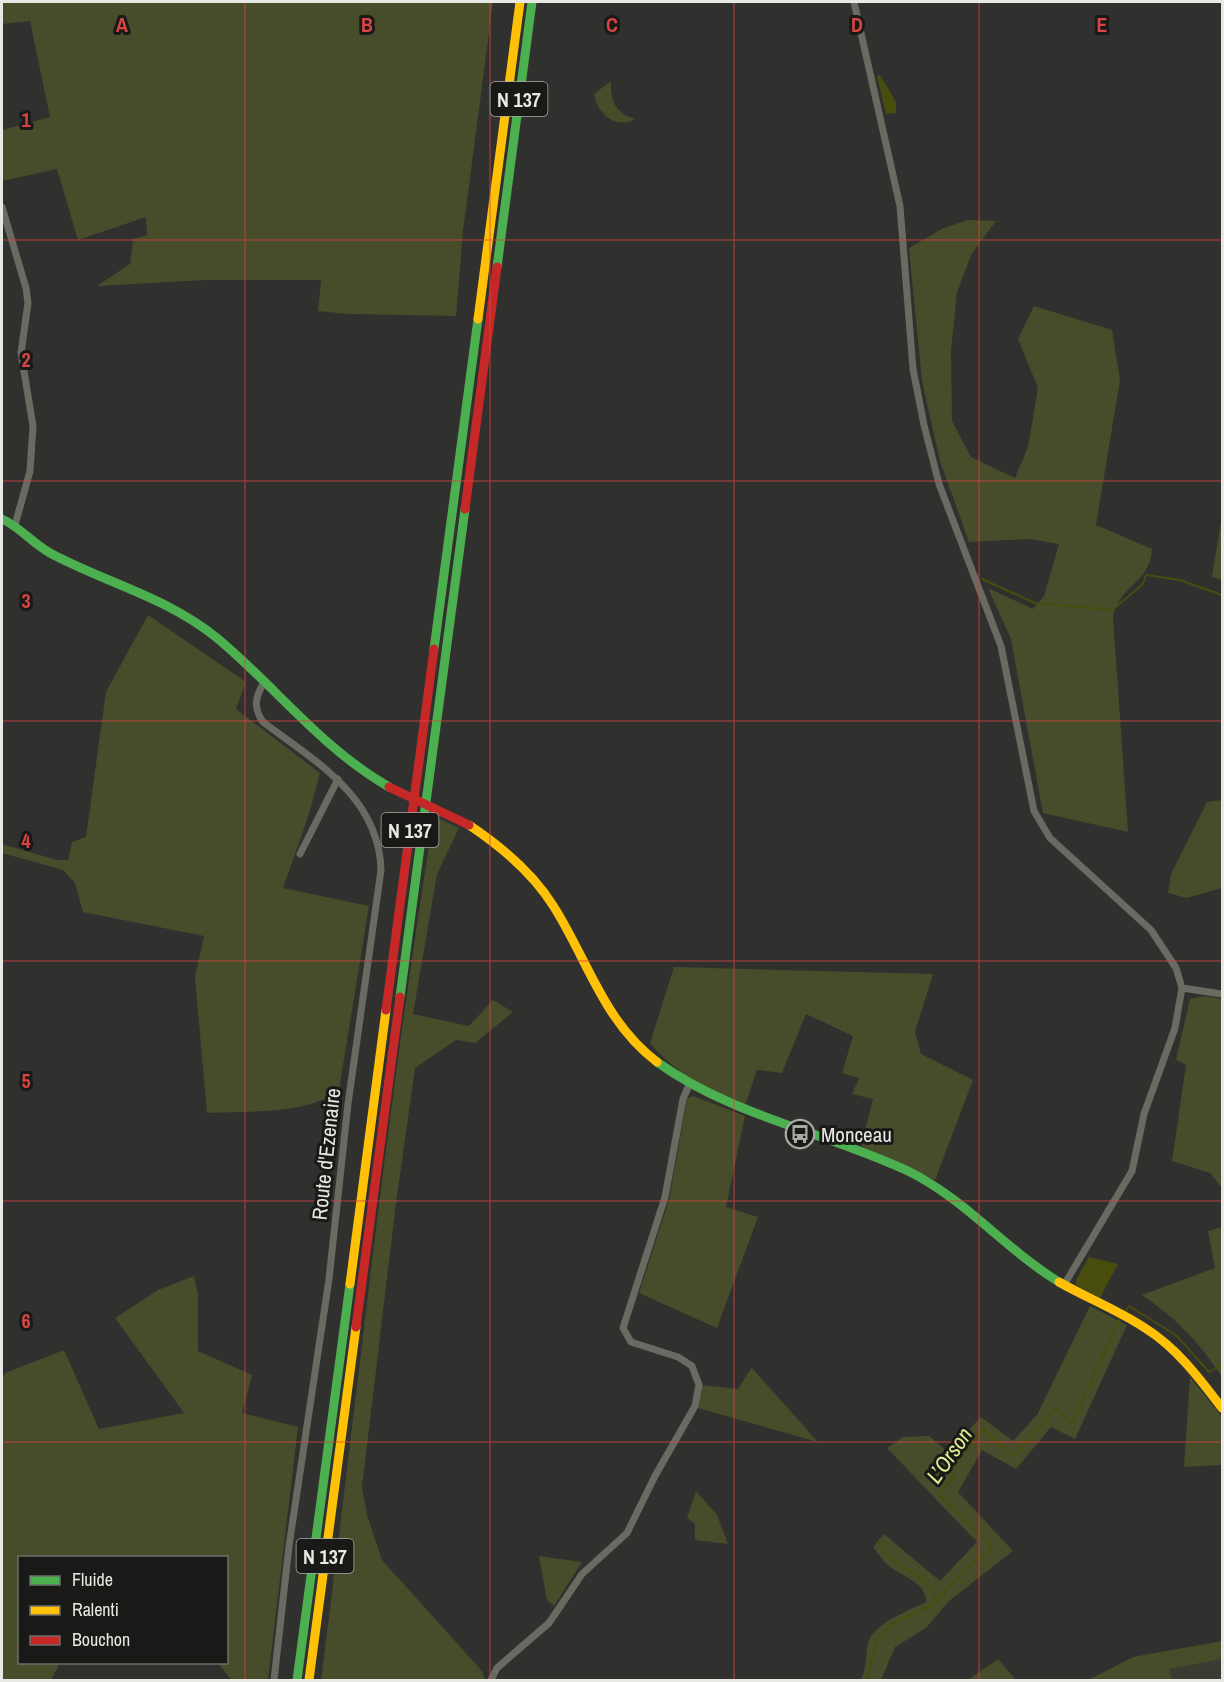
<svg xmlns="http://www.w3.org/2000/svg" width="1224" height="1682" viewBox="0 0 1224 1682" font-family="'Archivo Narrow',sans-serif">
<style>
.built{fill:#3a3b31}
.green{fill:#474c2a}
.water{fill:#484d0e}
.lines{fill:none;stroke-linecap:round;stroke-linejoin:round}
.stream{stroke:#484d0e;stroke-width:2}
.street{stroke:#696a62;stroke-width:7}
.fast{stroke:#4caf50;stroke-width:9}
.slow{stroke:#ffc107;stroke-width:9}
.jam{stroke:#c62828;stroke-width:9}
.jam-bridge{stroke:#c62828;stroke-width:9}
.grid{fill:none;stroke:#d94544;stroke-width:1.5;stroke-opacity:0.55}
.labels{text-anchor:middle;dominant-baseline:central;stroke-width:6;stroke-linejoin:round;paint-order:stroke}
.shield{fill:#191a17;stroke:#aaaba7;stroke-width:1.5}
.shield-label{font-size:20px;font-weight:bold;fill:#e8e9e5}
.poi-label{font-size:21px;fill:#e8e9e5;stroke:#191a17;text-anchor:start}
.street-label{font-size:21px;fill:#e8e9e5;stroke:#191a17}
.water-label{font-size:22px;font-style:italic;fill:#e0ed90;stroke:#191a17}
.grid-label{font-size:20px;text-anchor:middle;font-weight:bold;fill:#d94544;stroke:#191a17;stroke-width:6;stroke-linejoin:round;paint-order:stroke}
</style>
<rect width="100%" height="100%" fill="#30312e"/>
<path class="built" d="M1222,1659V1680H1172L1168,1669Z"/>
<path class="green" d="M2,2H493L463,231L456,316L349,314L318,311L321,280H207L97,286L130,264L133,239L147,235L146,217L78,240L57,169L2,181V130L50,117L30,21L2,24Z
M611,81C610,101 616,114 635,119C617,130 597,114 594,94Z
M967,220L996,221L972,253L957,292L951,351L952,421L971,457L1015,478L1028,447L1038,388L1018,339L1034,306L1112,330L1120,380L1096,525L1152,549C1150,584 1119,585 1113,617L1128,832L1043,813L1011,639L988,588L1033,609L1044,596L1059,544L1029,539L969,542L940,461L922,381L909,248L942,229Z
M1222,515V580L1212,577Z
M148,615L246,682L236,709L320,773L309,814L283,888L369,906L339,1090C309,1115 246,1111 207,1113L195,977L204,936L83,912L75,883L63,870L2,853V844L57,860H68L72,842L86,837L106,692Z
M1222,800V888L1187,898L1168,893L1171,874L1207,802Z
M434,816L459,828L437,874L413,1014L469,1026L493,1000L513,1012L475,1043L456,1040L415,1068L396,1203L362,1487L367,1515L382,1560L482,1671L485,1680H321C358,1392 387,1103 434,816Z
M674,967L933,974L915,1032L921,1054L973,1080L935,1180L861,1146L873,1099L852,1094L859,1078L842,1073L853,1036L806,1014L782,1073L757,1070L745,1106C709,1090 676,1074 650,1043Z
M1204,996L1222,999V1188L1210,1173L1172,1161L1186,1065L1176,1060L1190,999Z
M693,1096L745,1116L726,1207L758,1217L717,1328L639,1293L669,1200L687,1099Z
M1222,1227V1377C1199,1342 1177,1319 1142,1295L1215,1268L1208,1231Z
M194,1276L198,1294V1351L252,1375L242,1413L298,1427L268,1680H231L218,1663L226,1662V1558H20V1662L60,1663L51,1680H2V1379L5,1373L64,1350L99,1429L184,1413L115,1318L158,1290Z
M1090,1306L1127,1325L1075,1439L1051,1427L1016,1469L982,1450L958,1492L1013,1551L949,1601L926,1628L895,1647L881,1680H861C867,1668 865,1656 868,1643C874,1622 909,1611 926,1602C926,1581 902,1577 889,1566C883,1561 878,1553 873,1547L884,1534L940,1581L977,1542L887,1448L903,1437L929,1436L948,1452L981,1417L1013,1441L1037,1415Z
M752,1367V1368L818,1442L698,1408L702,1385L738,1389Z
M1190,1377L1222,1417V1465L1184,1467Z
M696,1491L717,1515L728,1544L695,1540V1524L687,1518Z
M539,1556L582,1562L554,1606L547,1600Z
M1222,1641V1659L1169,1669L1172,1680H1088L1133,1657Z
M998,1659L1016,1680H968Z"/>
<path class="water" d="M880,75L896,102V113L886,114L877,76Z
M1089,1257L1118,1264L1100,1298L1076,1285V1280Z"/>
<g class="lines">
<path class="stream" d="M982,579L1035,603L1112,610L1143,584L1146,575L1180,580L1222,595
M1124,1314L1129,1306L1176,1335L1209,1372L1222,1364
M879,1542C883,1548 888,1556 894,1561C911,1574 930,1577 935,1600
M867,1680L877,1639L894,1623L934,1604L964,1570L990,1550L992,1546L938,1494L953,1478L951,1469L983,1429L1014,1456L1056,1408L1072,1423L1120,1318"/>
<path class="street" d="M854,2L900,206L913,369L924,425L939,484L1001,646L1034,811L1050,838L1151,930L1176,968L1182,988L1175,1028L1144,1114L1132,1171L1064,1285
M2,207L26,288L28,303L21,353L33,426L30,471L15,525
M264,682C255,698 253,707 263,722C315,761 379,797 381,870L348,1104L329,1279L289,1546L274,1680
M300,854L338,779
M1182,988L1222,994
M491,1680L497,1668L549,1623L582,1574L627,1533L655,1476L695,1406L699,1385L692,1366L678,1357L631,1342L623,1328L665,1197L683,1099L689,1085"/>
<path class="fast" d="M497,267L532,2
M2,519C20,527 32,543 50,553C106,583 167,597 217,638C277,688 320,747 389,787
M434,649L478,319
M400,997L465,509
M657,1062C732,1116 825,1132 908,1171C965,1199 1005,1249 1059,1282
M297,1680L350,1284"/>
<path class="slow" d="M478,319L520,2
M469,825C502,847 533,873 554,907C588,961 604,1022 657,1062
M1059,1282C1087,1298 1118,1310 1145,1328C1177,1348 1200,1379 1222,1408
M350,1284L386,1010
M309,1680L356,1327"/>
<path class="jam" d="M465,509L497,267
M386,1010L434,649
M356,1327L400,997"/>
<path class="jam-bridge" d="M389,787L469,825"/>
</g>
<path class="grid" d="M245,2V1680M490,2V1680M734,2V1680M979,2V1680M2,240H1222M2,481H1222M2,721H1222M2,961H1222M2,1201H1222M2,1442H1222"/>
<defs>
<g id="bus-ring" transform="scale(1.5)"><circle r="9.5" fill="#191a17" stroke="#a8a9a5" stroke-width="1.5"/><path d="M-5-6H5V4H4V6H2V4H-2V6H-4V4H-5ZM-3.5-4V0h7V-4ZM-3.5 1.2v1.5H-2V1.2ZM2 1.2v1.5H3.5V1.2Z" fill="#a8a9a5"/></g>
</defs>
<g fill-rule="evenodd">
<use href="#bus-ring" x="800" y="1134"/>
</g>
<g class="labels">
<g class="shield">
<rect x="490.5" y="82" width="57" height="34" rx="4.5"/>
<rect x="381.5" y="813" width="57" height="34" rx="4.5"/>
<rect x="296.5" y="1539" width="57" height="34" rx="4.5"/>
</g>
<g class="shield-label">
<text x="519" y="99">N 137</text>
<text x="410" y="830">N 137</text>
<text x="325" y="1556">N 137</text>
</g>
<g class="poi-label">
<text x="821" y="1134">Monceau</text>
</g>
<g class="street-label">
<text transform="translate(326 1154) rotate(-84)">Route d'Ezenaire</text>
</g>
<g class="water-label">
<text transform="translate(949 1455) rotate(-55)">L’Orson</text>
</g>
</g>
<g class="grid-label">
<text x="122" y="32">A</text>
<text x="367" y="32">B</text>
<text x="612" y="32">C</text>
<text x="857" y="32">D</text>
<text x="1102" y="32">E</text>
<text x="26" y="127">1</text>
<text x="26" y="367">2</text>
<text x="26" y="608">3</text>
<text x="26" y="848">4</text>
<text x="26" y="1088">5</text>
<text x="26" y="1328">6</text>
</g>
<rect width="1224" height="1682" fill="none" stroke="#e8e9e5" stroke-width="6"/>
<rect x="18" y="1556" width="210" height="108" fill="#191a17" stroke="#6c6d69" stroke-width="1.5"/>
<rect x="30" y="1576" width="30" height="9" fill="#4caf50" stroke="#6c6d69" stroke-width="1.5"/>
<text x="72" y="1586" font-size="18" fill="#e8e9e5">Fluide</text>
<rect x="30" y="1606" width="30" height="9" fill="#ffc107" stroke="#6c6d69" stroke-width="1.5"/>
<text x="72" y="1616" font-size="18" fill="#e8e9e5">Ralenti</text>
<rect x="30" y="1636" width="30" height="9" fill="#c62828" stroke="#6c6d69" stroke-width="1.5"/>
<text x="72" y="1646" font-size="18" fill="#e8e9e5">Bouchon</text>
</svg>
